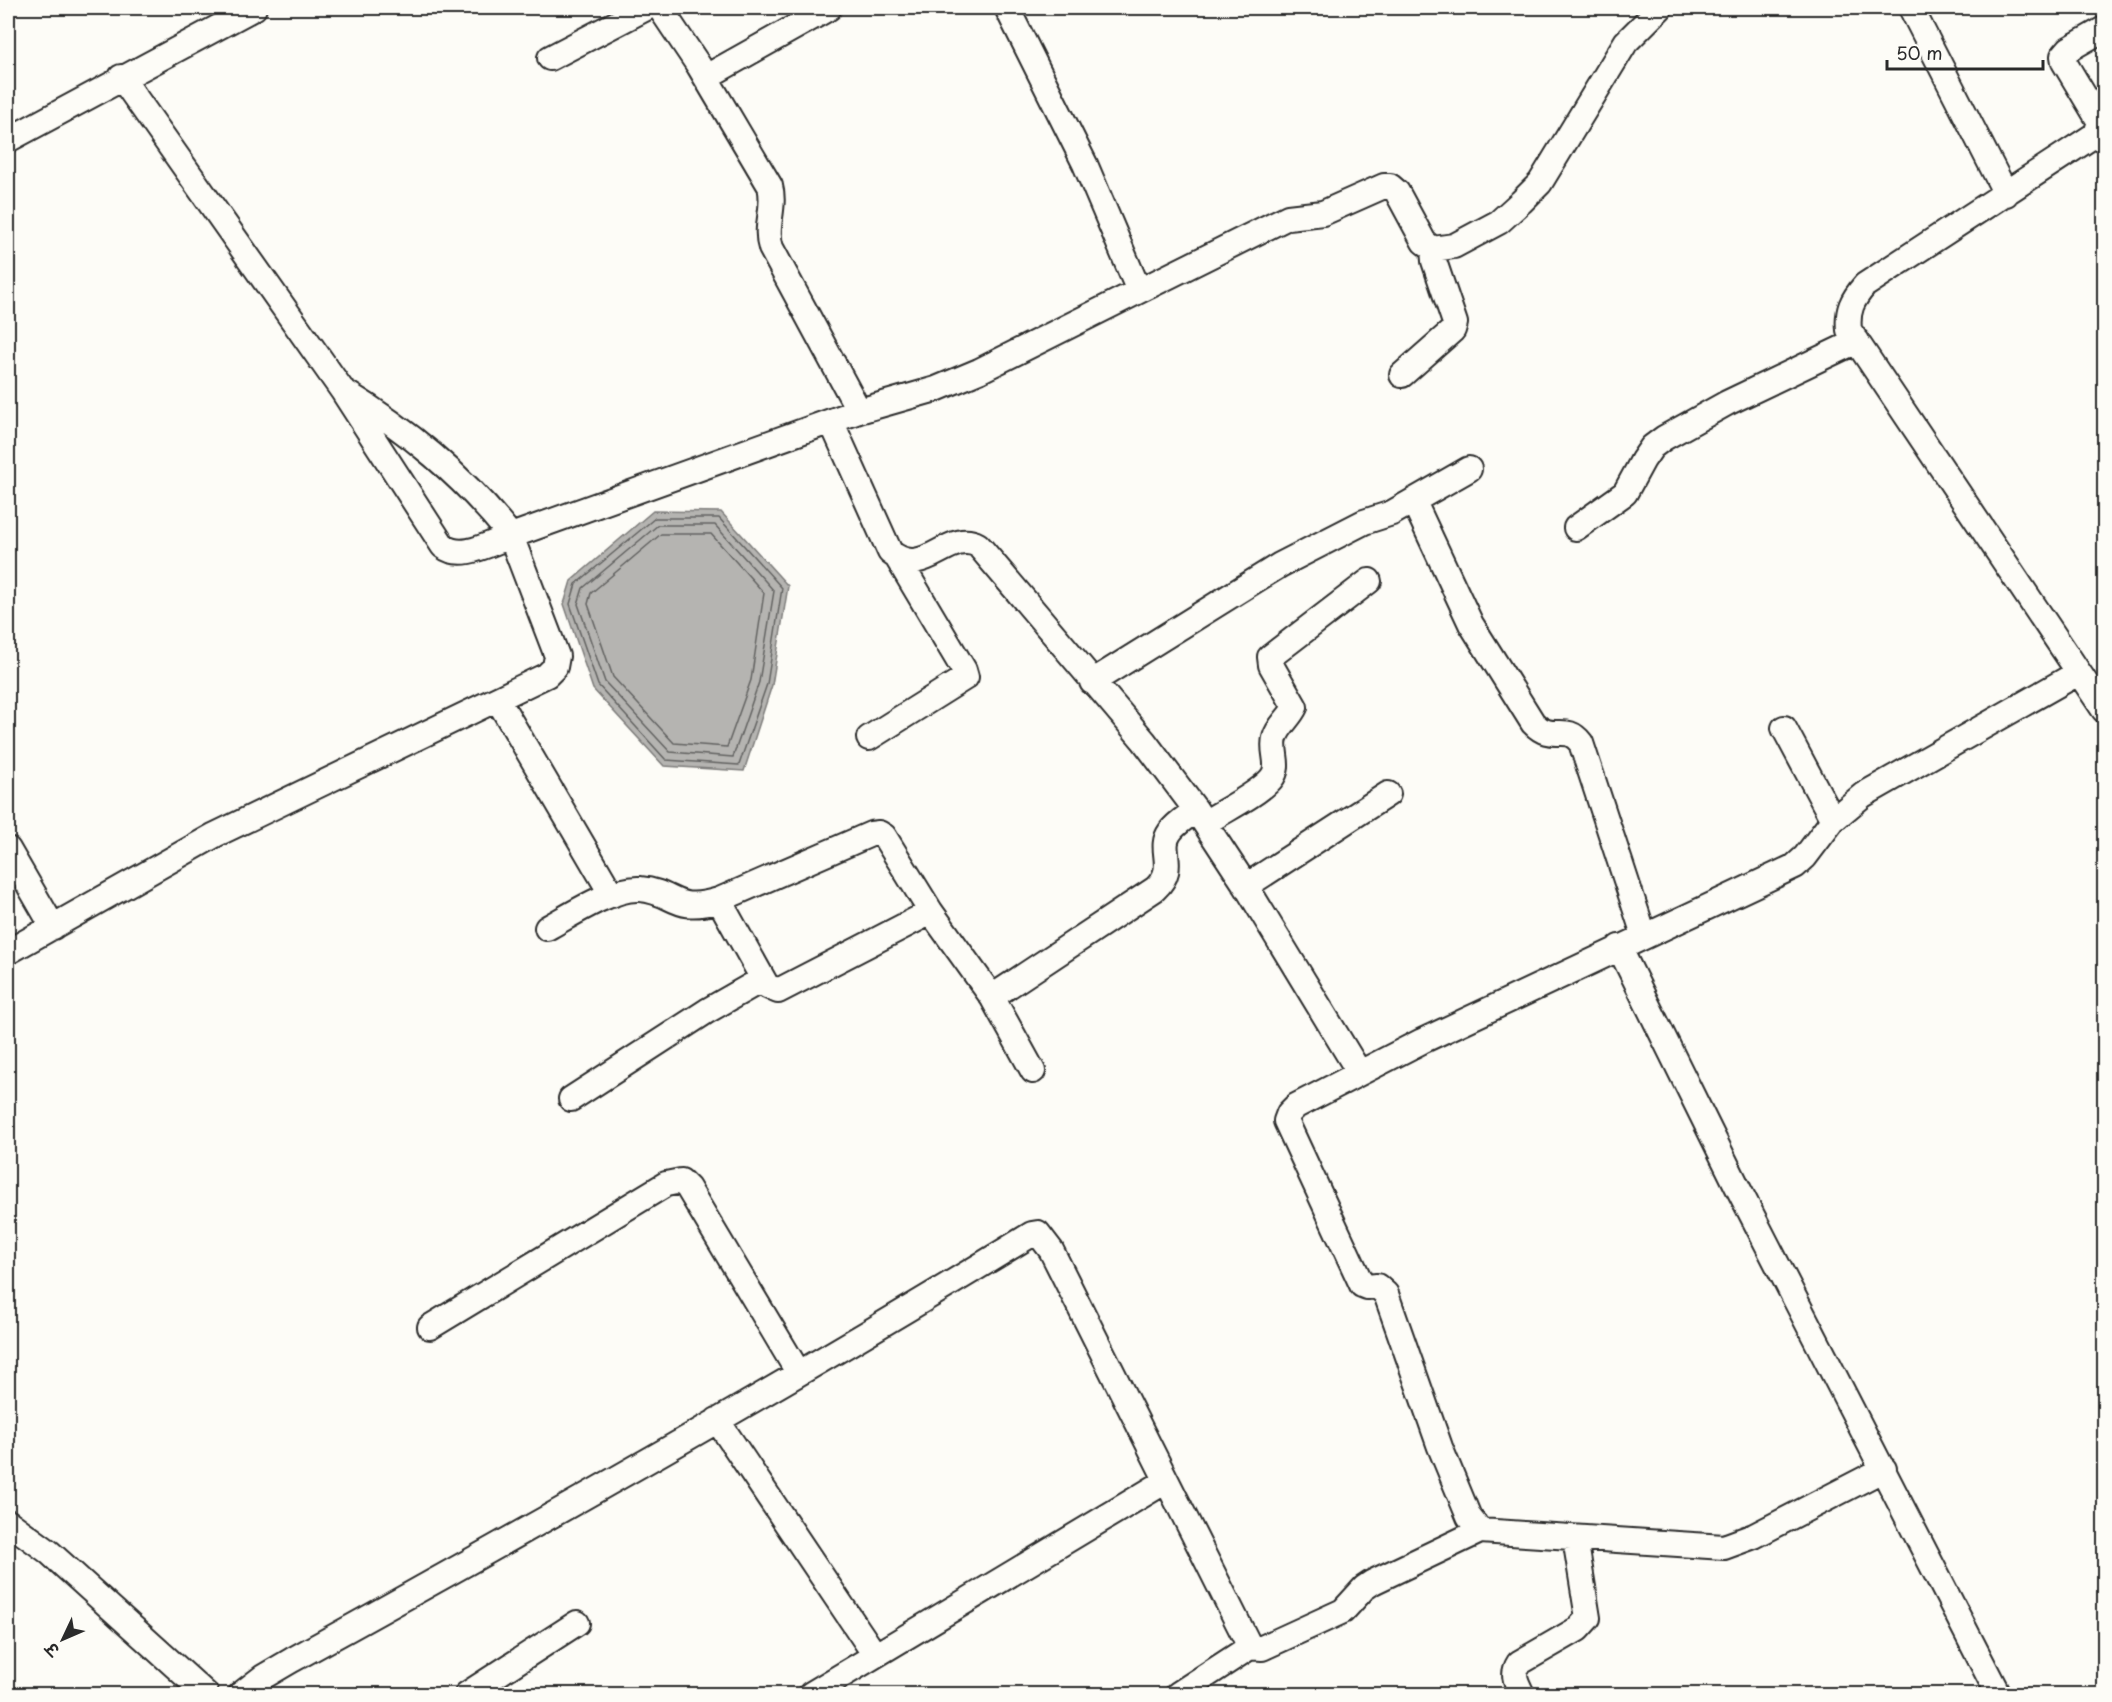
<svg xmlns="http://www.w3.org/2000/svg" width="2112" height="1702" viewBox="0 0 2112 1702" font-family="'Playpen Sans','Playpen Sans Deva',sans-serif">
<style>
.water{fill:#b5b4b1;stroke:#7e7d7b;stroke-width:1.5}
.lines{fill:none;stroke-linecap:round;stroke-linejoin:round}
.shore{stroke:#626261;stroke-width:1.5}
.minor-casing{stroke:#2b2b2b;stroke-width:28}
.minor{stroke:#fdfcf7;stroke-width:24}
</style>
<rect width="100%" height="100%" fill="#fdfcf7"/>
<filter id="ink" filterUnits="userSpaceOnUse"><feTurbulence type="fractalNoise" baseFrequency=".0167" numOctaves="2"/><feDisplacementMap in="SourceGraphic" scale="12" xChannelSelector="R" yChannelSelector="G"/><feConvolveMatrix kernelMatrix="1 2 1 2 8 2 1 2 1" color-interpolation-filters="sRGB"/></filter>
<g filter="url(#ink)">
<path class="water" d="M653,511L721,512L788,586L772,685L744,771L664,766L593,689L564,604L571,581Z"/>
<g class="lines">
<path class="shore" d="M655,518H719L782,588L767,684L739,765L666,760L598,685L570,604L576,584Z
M658,525H715L774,591L759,682L733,757L670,752L605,682L578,604L583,588Z
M661,534H711L764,593L751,680L727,747L674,743L613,677L588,604L591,593Z"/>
<g class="minor-casing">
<path id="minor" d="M660,8L699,66L770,186C776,208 764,226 771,248L859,411
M1911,8L2006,194
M2104,29L2069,49L2063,56L2064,62L2100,122L2096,134L1865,285C1852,300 1847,310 1849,330L2104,710
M550,58L646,8
M121,77L342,390L443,546C462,561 490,543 511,536C462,475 409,431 342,390
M706,77L829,8
M8,140L254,8
M1139,291L1288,217L1323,213L1384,186H1390L1397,192L1424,242L1433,249L1454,246L1499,222L1521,202L1540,183L1626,42L1660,8
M1402,375L1453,330L1455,323L1434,261L1433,249
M831,421L890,552C924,581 948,529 978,545L1144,741L1196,810L1246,886L1359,1072
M1414,502L1471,624L1533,723C1553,744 1565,722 1581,743L1644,935
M1576,528L1625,493L1643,460L1652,447L1664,438L1727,403L1857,341
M1092,682L1280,565L1364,522L1392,513L1469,469
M498,700L612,895
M1784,728L1833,820
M869,738L966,677L964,670L898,559
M1205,823C1223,811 1257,795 1271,779C1282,766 1271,752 1275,738C1278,726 1290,718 1295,707L1271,665L1270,657L1369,581
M8,849L53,927
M1246,886L1388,794
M719,900L767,986L778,991L931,912
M547,928C571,915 613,887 640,889C676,892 673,914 719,900L871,834L879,833L884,836L931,912L992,997L1033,1071
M1619,947L1737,1186L1998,1694
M8,952L215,835L547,675L555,667L557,656L511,536L859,411L936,389L979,371L1139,291L1085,164L1007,8
M992,997L1155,889C1179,867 1157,850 1170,832C1176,823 1187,817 1196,810
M571,1099L707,1011L763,979
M430,1327L666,1184L681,1181L688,1188L798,1372
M717,1420L875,1655
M1884,1469L1754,1536L1724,1547L1480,1531L1469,1517L1440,1447L1386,1294L1377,1286L1367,1287L1362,1285L1286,1121L1289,1113L1296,1106L1422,1041L1795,866L1805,857L1833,820L1863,795L2078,673
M8,1522L49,1552L206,1694
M241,1694L263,1677L292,1660C541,1523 789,1383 1032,1234L1038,1233L1051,1250L1250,1647
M467,1694L577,1623
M811,1694L1166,1481
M1178,1694L1250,1647L1262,1648L1343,1611L1364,1588L1373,1582L1480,1531
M1522,1694C1517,1683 1511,1675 1519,1663L1578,1629L1588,1618L1575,1538"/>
</g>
<use href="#minor" class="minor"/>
</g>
</g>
<rect width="2112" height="1702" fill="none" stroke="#fdfcf7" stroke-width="30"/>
<rect x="15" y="15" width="2082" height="1672" fill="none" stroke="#2b2b2b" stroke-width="2" filter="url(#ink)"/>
<g transform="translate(63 1639) rotate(226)" stroke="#fdfcf7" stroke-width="4.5" paint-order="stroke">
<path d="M0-4.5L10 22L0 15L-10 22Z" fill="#2b2b2b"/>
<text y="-9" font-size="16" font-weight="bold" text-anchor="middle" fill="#2b2b2b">उ</text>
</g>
<path d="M1887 60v9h156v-9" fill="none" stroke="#2b2b2b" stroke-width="3"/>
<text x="1896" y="60" font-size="18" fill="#2b2b2b" stroke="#fdfcf7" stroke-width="4.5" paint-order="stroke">50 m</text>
</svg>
